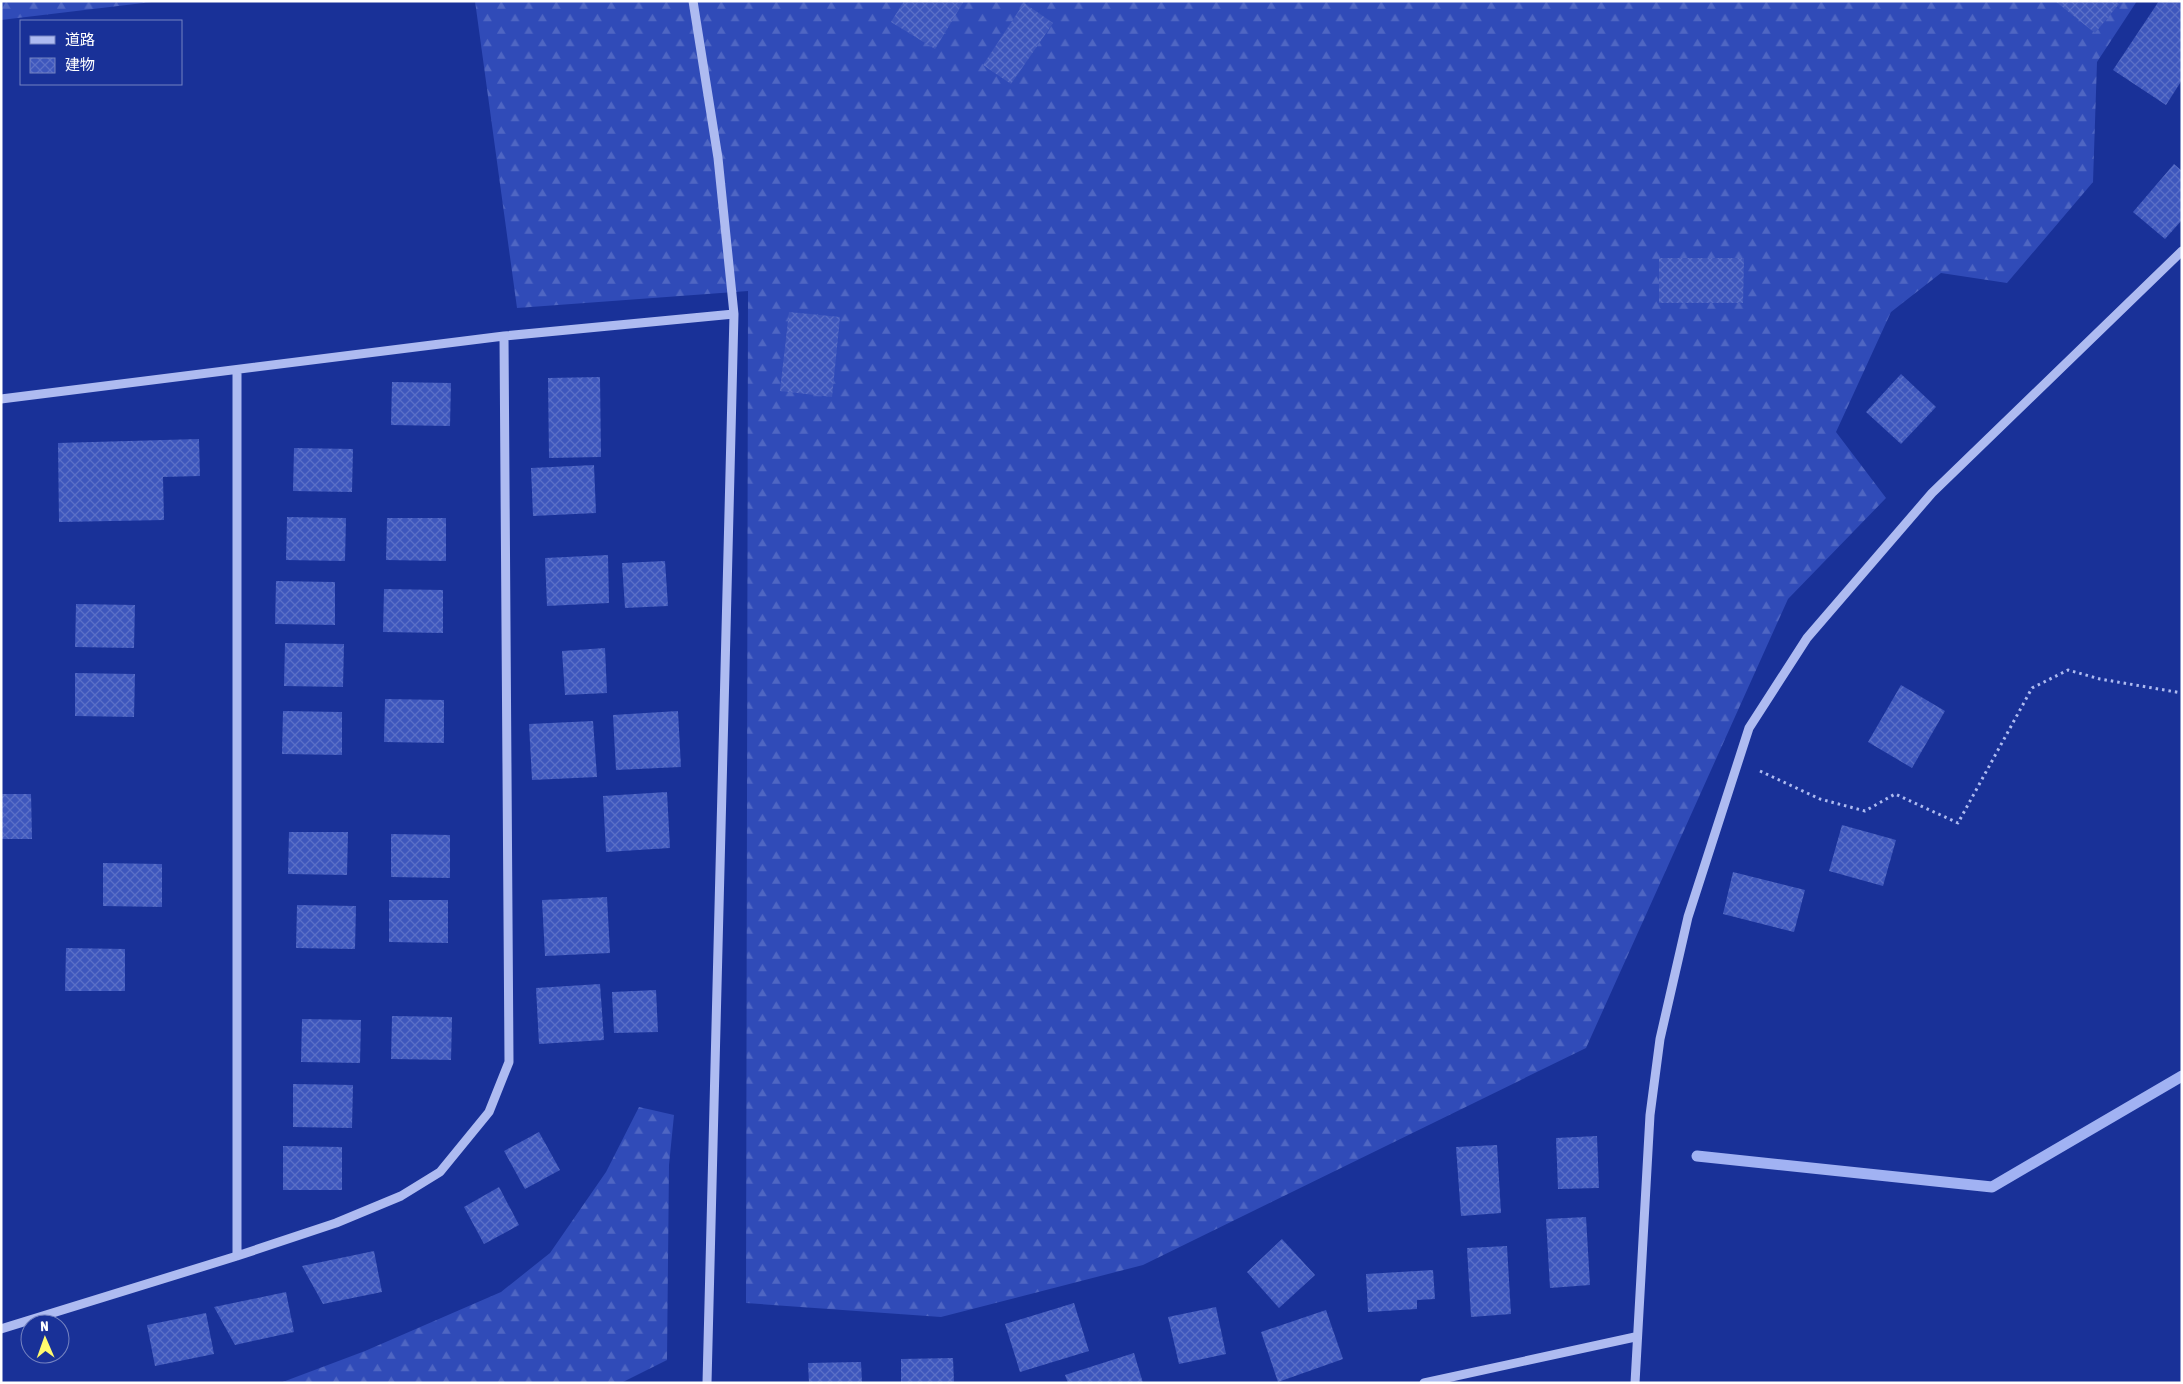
<svg xmlns="http://www.w3.org/2000/svg" width="2183" height="1384" viewBox="0 0 2183 1384" font-family="'Asap Condensed','Noto Sans JP',sans-serif">
<style>
.forest{fill:url(#forest-firs)}
.lines{fill:none;stroke-linecap:round;stroke-linejoin:round}
.stream{stroke:#a1b2f3;stroke-width:11}
.building{fill:url(#building-cross-hatch)}
.path{stroke:#aebbf1;stroke-width:3;stroke-dasharray:2.5 4;stroke-linecap:butt}
.minor{stroke:#aebbf1;stroke-width:9}
</style>
<defs>
<pattern id="forest-firs" width="22" height="20" patternUnits="userSpaceOnUse" patternTransform="scale(1.25)"><rect width="22" height="20" fill="#304bb8"/><path d="M5 1l3.5 6h-7zM16 11l3.5 6h-7z" fill="#4f66c3"/></pattern>
<pattern id="building-cross-hatch" width="8" height="8" patternUnits="userSpaceOnUse" patternTransform="scale(1.25)"><rect width="8" height="8" fill="#3e57bd"/><path d="M0 0l8 8M0 8l8-8" fill="none" stroke="#5b70c7"/></pattern>
</defs>
<rect width="100%" height="100%" fill="#193198"/>
<path class="forest" d="M1,1H160L1,20Z
M475,1H2137L2097,62L2093,182L2007,283L1941,273L1891,312L1836,432L1886,498L1788,599L1586,1048L1143,1265L941,1317L746,1303L748,291L517,308Z
M639,1107L674,1115L669,1165L667,1360L621,1383H280L365,1351L501,1292L550,1253L606,1172Z"/>
<g class="lines">
<path class="stream" d="M1697,1156L1992,1187L2182,1076"/>
</g>
<path class="building" d="M904,1H964L935,49L891,22Z
M2055,1H2116L2119,4L2095,33Z
M2159,1H2182V80L2166,105L2113,70Z
M1024,3L1053,23L1011,84L983,65Z
M2174,164L2182,171V220L2165,239L2133,212Z
M1659,258H1744L1743,303H1659Z
M789,312L840,317L832,397L780,391Z
M1901,374L1936,407L1901,444L1866,412Z
M600,377L601,457L549,458L548,378Z
M392,382L451,383L450,426L391,425Z
M199,439L200,476L163,477L164,520L59,522L58,443Z
M294,448L353,449L352,492L293,491Z
M594,465L596,513L533,516L531,468Z
M287,517L346,518L345,561L286,560Z
M387,518H446V561L386,560Z
M608,555L609,603L547,606L545,558Z
M665,561L668,606L625,608L622,563Z
M276,581L335,582V625L275,624Z
M384,589L443,590V633L383,632Z
M76,604L135,605L134,648L75,647Z
M285,643L344,644L343,687L284,686Z
M605,648L607,693L565,695L562,651Z
M75,673L135,674L134,717L75,716Z
M1901,685L1945,711L1912,768L1868,742Z
M385,699L444,700V743L384,742Z
M283,711L342,712V755L282,754Z
M678,711L681,767L616,770L613,715Z
M593,721L597,777L532,780L529,724Z
M667,792L670,848L606,852L603,796Z
M1,794H31L32,839H1Z
M1842,825L1896,840L1883,886L1829,871Z
M289,832H348L347,875L288,874Z
M391,834L450,835V878L391,877Z
M103,863L162,864V907L103,906Z
M1733,872L1805,890L1794,932L1723,914Z
M607,897L610,953L545,956L542,900Z
M389,900H448V943L389,942Z
M297,905L356,906L355,949L296,948Z
M66,948L125,949V991H65Z
M600,984L604,1040L539,1044L536,988Z
M656,990L658,1032L614,1033L612,992Z
M392,1016L452,1017L451,1060L391,1059Z
M302,1019L361,1020L360,1063L301,1062Z
M293,1084L353,1085L352,1128L293,1127Z
M539,1132L560,1170L525,1189L504,1151Z
M1597,1136L1599,1188L1558,1189L1556,1138Z
M1497,1145L1501,1213L1461,1216L1456,1147Z
M283,1146L342,1147V1190H283Z
M499,1187L519,1225L484,1244L464,1207Z
M1586,1217L1590,1285L1550,1288L1546,1219Z
M1282,1239L1315,1275L1279,1308L1247,1272Z
M1507,1246L1511,1314L1471,1317L1467,1248Z
M374,1251L382,1292L323,1304L302,1266Z
M1433,1270L1435,1299L1417,1300V1309L1368,1312L1366,1274Z
M286,1292L294,1332L235,1345L214,1307Z
M1074,1303L1089,1351L1020,1372L1005,1324Z
M1216,1307L1226,1354L1179,1364L1168,1317Z
M1326,1310L1343,1359L1278,1382L1261,1332Z
M206,1313L214,1354L155,1366L147,1325Z
M1134,1353L1143,1383H1068L1065,1375Z
M953,1358L954,1383H901V1359Z
M861,1362L862,1383H809L808,1363Z"/>
<g class="lines">
<path class="path" d="M1760,771L1820,799L1865,811L1895,794L1958,823L2032,688L2068,670L2100,679L2182,693"/>
<path class="minor" d="M693,1L718,158L734,314L707,1383
M1,399L504,336L734,314
M237,1256V370
M1,1329L237,1256L336,1223L401,1196L440,1172L489,1112L509,1062L504,336
M1424,1383L1635,1337
M1635,1383L1650,1115L1660,1039L1688,917L1749,728L1807,638L1932,493L2182,251"/>
</g>
<rect width="2183" height="1384" fill="none" stroke="#ffffff" stroke-width="5"/>
<rect x="20" y="20" width="162" height="65" fill="#193198" stroke="#7583c1"/>
<rect x="30" y="36" width="25" height="8" fill="#aebbf1" stroke="#7583c1"/>
<text x="65" y="45" font-size="15" fill="#ffffff">道路</text>
<rect x="30" y="58" width="25" height="15" fill="url(#building-cross-hatch)" stroke="#7583c1"/>
<text x="65" y="70" font-size="15" fill="#ffffff">建物</text>
<g transform="translate(45 1339) rotate(358)"><circle r="24" fill="#193198" stroke="#7583c1"/>
<path d="M0-4L9 19L0 12L-9 19Z" fill="#fffa6e"/>
<text y="-8" font-size="14" font-weight="bold" text-anchor="middle" fill="#ffffff">N</text>
</g>
</svg>
